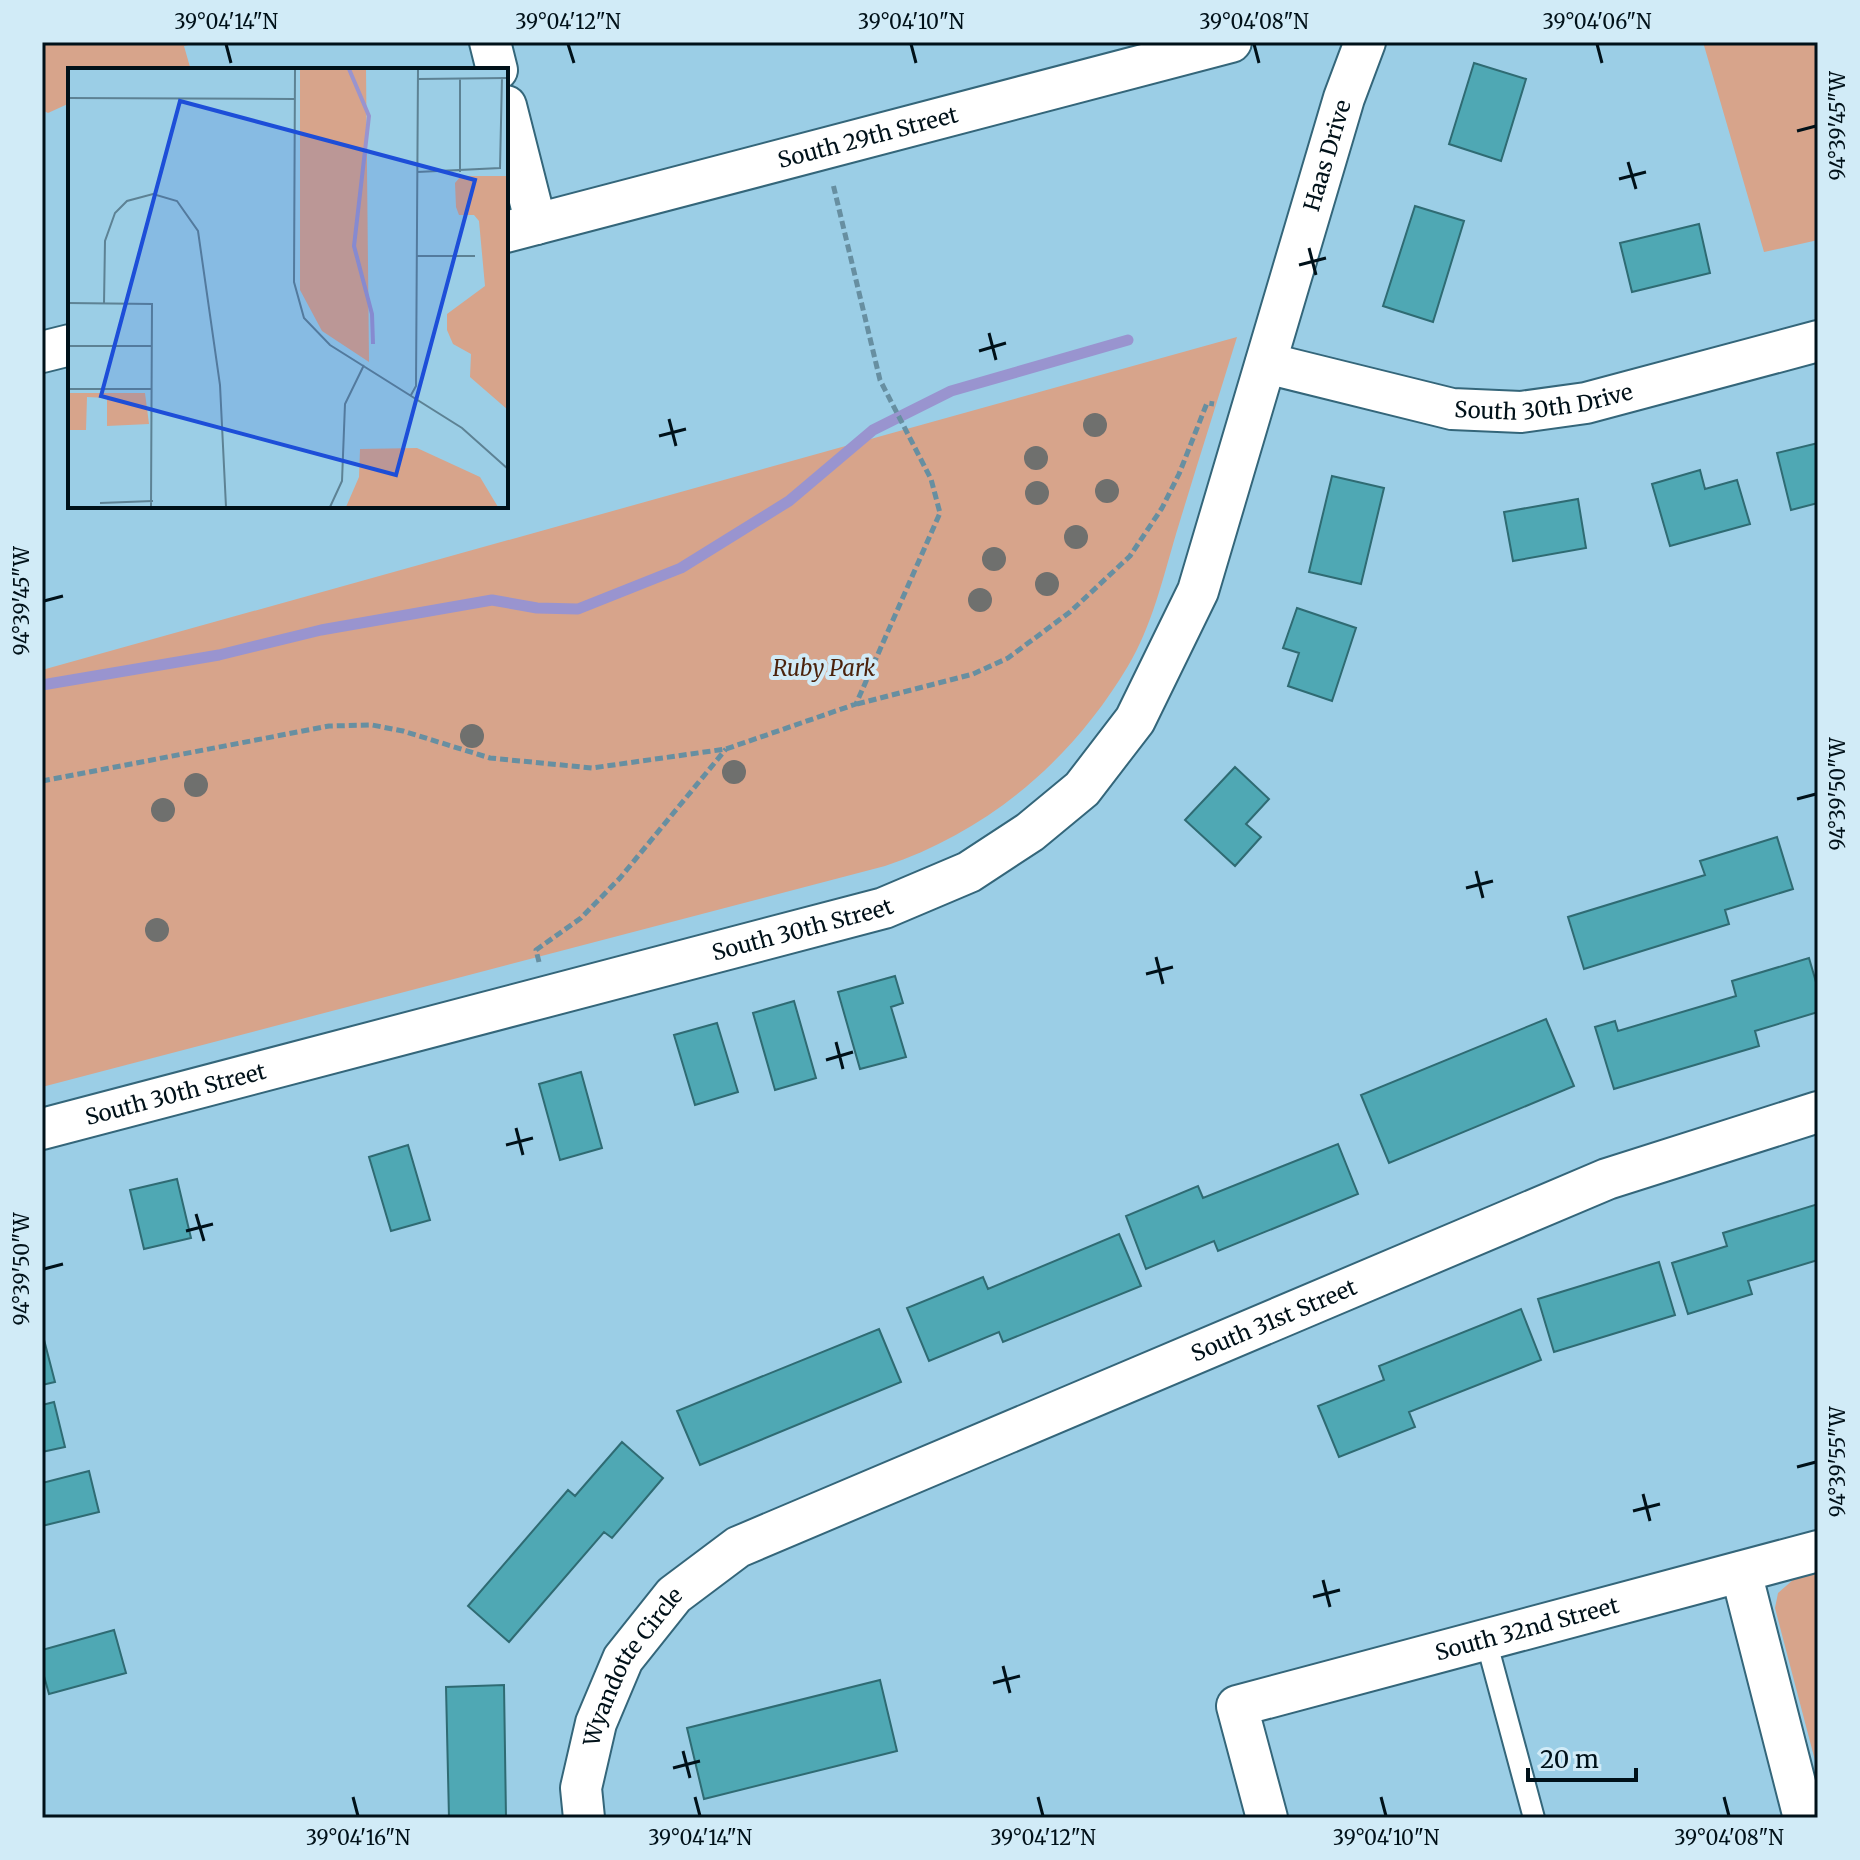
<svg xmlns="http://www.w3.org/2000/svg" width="1860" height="1860" viewBox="0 0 1860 1860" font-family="Merriweather,serif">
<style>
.green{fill:#d7a48b}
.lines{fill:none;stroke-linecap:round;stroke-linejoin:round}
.stream{stroke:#9994cf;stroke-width:11}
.building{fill:#4fa8b4;stroke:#2f6b73;stroke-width:2}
.lane-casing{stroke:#34667a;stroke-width:24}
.street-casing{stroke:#34667a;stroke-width:44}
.path{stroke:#678fa1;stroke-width:5;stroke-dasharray:8 4;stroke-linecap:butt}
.lane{stroke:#fff;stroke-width:20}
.street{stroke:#fff;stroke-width:40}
.tree{fill:#6f706e}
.ticks{fill:none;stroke:#001119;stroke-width:3}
.labels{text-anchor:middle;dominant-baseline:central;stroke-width:8;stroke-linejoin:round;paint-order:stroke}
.street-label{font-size:22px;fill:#001119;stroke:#d1ebf7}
.park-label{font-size:22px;font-style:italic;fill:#4b230c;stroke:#d1ebf7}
.inset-river{fill:none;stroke:#9994cf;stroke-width:4}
.inset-road{fill:none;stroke:#5d8294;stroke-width:2}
.view{fill:#1d4ed8;fill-opacity:0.15;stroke:#1d4ed8;stroke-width:4}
.inset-edge{fill:none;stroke:#001119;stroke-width:4}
.neatline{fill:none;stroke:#001119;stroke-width:3}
.ticks-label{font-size:20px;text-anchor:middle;fill:#001119}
</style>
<rect width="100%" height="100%" fill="#9bcee6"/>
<path class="green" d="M42,42H201L184,46L190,67L173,70H70V103L48,113L42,110Z
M1703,42H1818V240L1764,252Z
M1237,337C1217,402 1196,468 1176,534C1163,578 1152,626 1128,666C1072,760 989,831 885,866L42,1087V670Z
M1818,1573V1772L1775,1608L1778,1593L1794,1579Z"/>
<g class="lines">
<path class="stream" d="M42,685L219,655L321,630L492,600L537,608L578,609L681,568L789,501L873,430L951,391L1128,340"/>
</g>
<path class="building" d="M1474,63L1526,79L1501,161L1449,144Z
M1415,206L1464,221L1433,322L1383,306Z
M1699,224L1710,273L1632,292L1620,243Z
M1818,443V503L1791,510L1777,453Z
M1700,470L1705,489L1737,480L1750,524L1670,546L1652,484Z
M1332,476L1384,488L1361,584L1309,572Z
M1578,499L1586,548L1513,561L1504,512Z
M1297,608L1356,628L1332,701L1288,686L1299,653L1283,648Z
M1235,767L1269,799L1246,824L1261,837L1235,866L1185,820Z
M1777,837L1793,889L1725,910L1729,924L1584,969L1568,917L1705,875L1700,861Z
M1809,958L1818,989V1012L1755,1031L1759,1046L1614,1089L1595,1027L1615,1021L1618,1031L1736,996L1732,981Z
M895,976L903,1003L891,1007L906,1057L860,1069L838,992Z
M794,1001L816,1078L775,1090L753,1013Z
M1546,1019L1574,1086L1389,1163L1361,1095Z
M717,1023L738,1092L695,1105L674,1035Z
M581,1072L602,1148L560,1160L539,1084Z
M1338,1144L1358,1194L1218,1251L1214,1241L1146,1269L1126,1216L1198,1186L1203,1198Z
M408,1145L430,1220L391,1231L369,1157Z
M177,1179L191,1238L144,1249L130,1190Z
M1818,1204V1260L1748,1281L1752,1294L1688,1314L1672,1263L1727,1246L1723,1233Z
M1119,1234L1141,1286L1003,1342L999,1332L929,1361L907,1308L983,1277L988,1289Z
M1659,1262L1675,1315L1554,1352L1538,1299Z
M1521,1309L1541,1360L1409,1412L1415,1427L1339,1457L1318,1406L1384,1380L1379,1366Z
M879,1329L901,1382L700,1465L677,1411Z
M42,1332L55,1382L42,1385Z
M54,1402L65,1447L42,1452V1405Z
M622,1442L663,1478L612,1538L604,1532L509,1642L468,1606L568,1490L575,1496Z
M89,1471L99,1512L42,1526V1483Z
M114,1630L126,1673L49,1694L42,1669V1650Z
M880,1680L897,1751L704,1799L687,1728Z
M504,1685L506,1818H449L446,1687Z"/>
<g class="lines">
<g class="lane-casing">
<path id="lane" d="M1486,1640L1534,1818"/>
</g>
<g class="street-casing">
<g id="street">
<path d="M490,42L497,70"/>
<path d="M506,106L536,224"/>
<path id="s1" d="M506,232L1231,42"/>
<path d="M42,352L70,345"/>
<path id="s2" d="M1266,363L1452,409L1521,412L1586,403L1818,341"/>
<path id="s3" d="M42,1129L884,908L969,872L1030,832L1082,789L1135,720L1198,591L1344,98L1365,42"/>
<path d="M1741,1572L1804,1818"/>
<path id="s4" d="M584,1818L581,1788L596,1723L623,1659L674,1595L738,1547L1607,1179L1818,1112"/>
<path id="s5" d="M1267,1818L1237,1706L1818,1551"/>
</g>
</g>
<path class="path" d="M857,704L973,674L1008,658L1070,612L1130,556L1162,508L1179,474L1207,403L1214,404
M42,781L329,726L372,725L403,731L490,758L592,768L726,749L856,704L940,513L931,479L880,380L833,184
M539,962L536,950L581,918L620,878L726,749"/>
<use href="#lane" class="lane"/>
<use href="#street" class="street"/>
</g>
<g class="tree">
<circle cx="1095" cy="425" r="12"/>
<circle cx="1036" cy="458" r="12"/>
<circle cx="1107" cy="491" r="12"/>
<circle cx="1037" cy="493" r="12"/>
<circle cx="1076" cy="537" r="12"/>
<circle cx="994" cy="559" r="12"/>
<circle cx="1047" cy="584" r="12"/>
<circle cx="980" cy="600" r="12"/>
<circle cx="472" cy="736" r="12"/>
<circle cx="734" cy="772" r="12"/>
<circle cx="196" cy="785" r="12"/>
<circle cx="163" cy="810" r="12"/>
<circle cx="157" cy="930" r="12"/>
</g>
<path class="ticks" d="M226,44L231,63M568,44L574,63M911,44L916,63M1254,44L1259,63M1597,44L1602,63M1797,131L1816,126M1628,162L1636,189M1619,179L1646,172M1309,248L1316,275M1299,265L1326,258M989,333L996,360M979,351L1006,343M669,419L676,446M659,436L686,429M44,601L63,596M1797,799L1816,794M1476,871L1483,898M1466,888L1493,881M1156,957L1163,984M1146,974L1173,967M836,1042L843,1069M826,1060L853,1052M516,1128L523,1155M506,1145L533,1138M196,1214L204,1241M186,1231L213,1224M44,1269L63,1264M1797,1467L1816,1462M1643,1494L1650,1521M1633,1511L1660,1504M1323,1580L1330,1607M1313,1597L1340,1590M1003,1666L1010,1693M993,1683L1020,1676M683,1751L690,1778M673,1768L700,1761M353,1797L358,1816M695,1797L700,1816M1038,1797L1043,1816M1381,1797L1386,1816M1724,1797L1729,1816"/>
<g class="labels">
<g class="street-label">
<text stroke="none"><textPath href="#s1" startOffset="374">South 29th Street</textPath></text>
<text stroke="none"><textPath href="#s3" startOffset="1788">Haas Drive</textPath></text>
<text stroke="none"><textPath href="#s2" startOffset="284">South 30th Drive</textPath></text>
<text stroke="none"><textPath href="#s3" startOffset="786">South 30th Street</textPath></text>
<text stroke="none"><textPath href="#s3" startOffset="138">South 30th Street</textPath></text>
<text stroke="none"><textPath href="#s4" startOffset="910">South 31st Street</textPath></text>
<text stroke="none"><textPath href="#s5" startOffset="416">South 32nd Street</textPath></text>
<text stroke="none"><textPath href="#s4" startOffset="164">Wyandotte Circle</textPath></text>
</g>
<g class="park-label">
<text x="824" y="668">Ruby Park</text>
</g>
</g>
<g transform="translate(68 68)">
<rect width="440" height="440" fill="#9bcee6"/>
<path d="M232,1H298L301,294L254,263L232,222ZM393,108H440V342L402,309L403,286L385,276L379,262V246L417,218L411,153L406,147H391L388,139L387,115ZM0,325H77L81,356L39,358V330L19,329L18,362H0ZM349,380L412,409L430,439H278L291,409L292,381Z" fill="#d7a48b"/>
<path class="inset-river" d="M281,1L301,48L286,178L304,246L305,276"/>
<path class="inset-road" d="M227,1L226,214L236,250L262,277L394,360L440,401M392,10V104M350,11L439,10M0,30L226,31M349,104L432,100L434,9M349,188H407M0,235L84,236L83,439M36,236L37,173L47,145L59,133L85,126L109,133L130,163L152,317L158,439M0,278H84M0,321H84M343,327L348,318L350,1M32,435L85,433M262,439L274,413L277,336L296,297"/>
<path class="view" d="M112,33L407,112L328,407L33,328Z"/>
<rect width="440" height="440" class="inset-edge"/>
</g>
<rect width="1860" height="1860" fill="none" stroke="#d1ebf7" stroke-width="88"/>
<path d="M1528 1768v12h108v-12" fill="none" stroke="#001119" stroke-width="4"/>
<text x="1540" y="1768" font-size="24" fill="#001119" stroke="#d1ebf7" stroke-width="6" paint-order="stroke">20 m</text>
<rect x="44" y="44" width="1772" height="1772" class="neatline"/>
<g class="ticks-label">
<text x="226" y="29">39°04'14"N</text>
<text x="568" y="29">39°04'12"N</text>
<text x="911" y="29">39°04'10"N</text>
<text x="1254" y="29">39°04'08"N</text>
<text x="1597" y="29">39°04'06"N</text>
<text transform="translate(1838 126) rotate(-90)" y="7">94°39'45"W</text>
<text transform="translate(22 601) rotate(-90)" y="7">94°39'45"W</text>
<text transform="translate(1838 794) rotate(-90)" y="7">94°39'50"W</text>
<text transform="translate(22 1269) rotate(-90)" y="7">94°39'50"W</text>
<text transform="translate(1838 1462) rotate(-90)" y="7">94°39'55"W</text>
<text x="358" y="1845">39°04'16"N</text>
<text x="700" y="1845">39°04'14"N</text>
<text x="1043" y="1845">39°04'12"N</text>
<text x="1386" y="1845">39°04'10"N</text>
<text x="1729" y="1845">39°04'08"N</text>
</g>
</svg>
